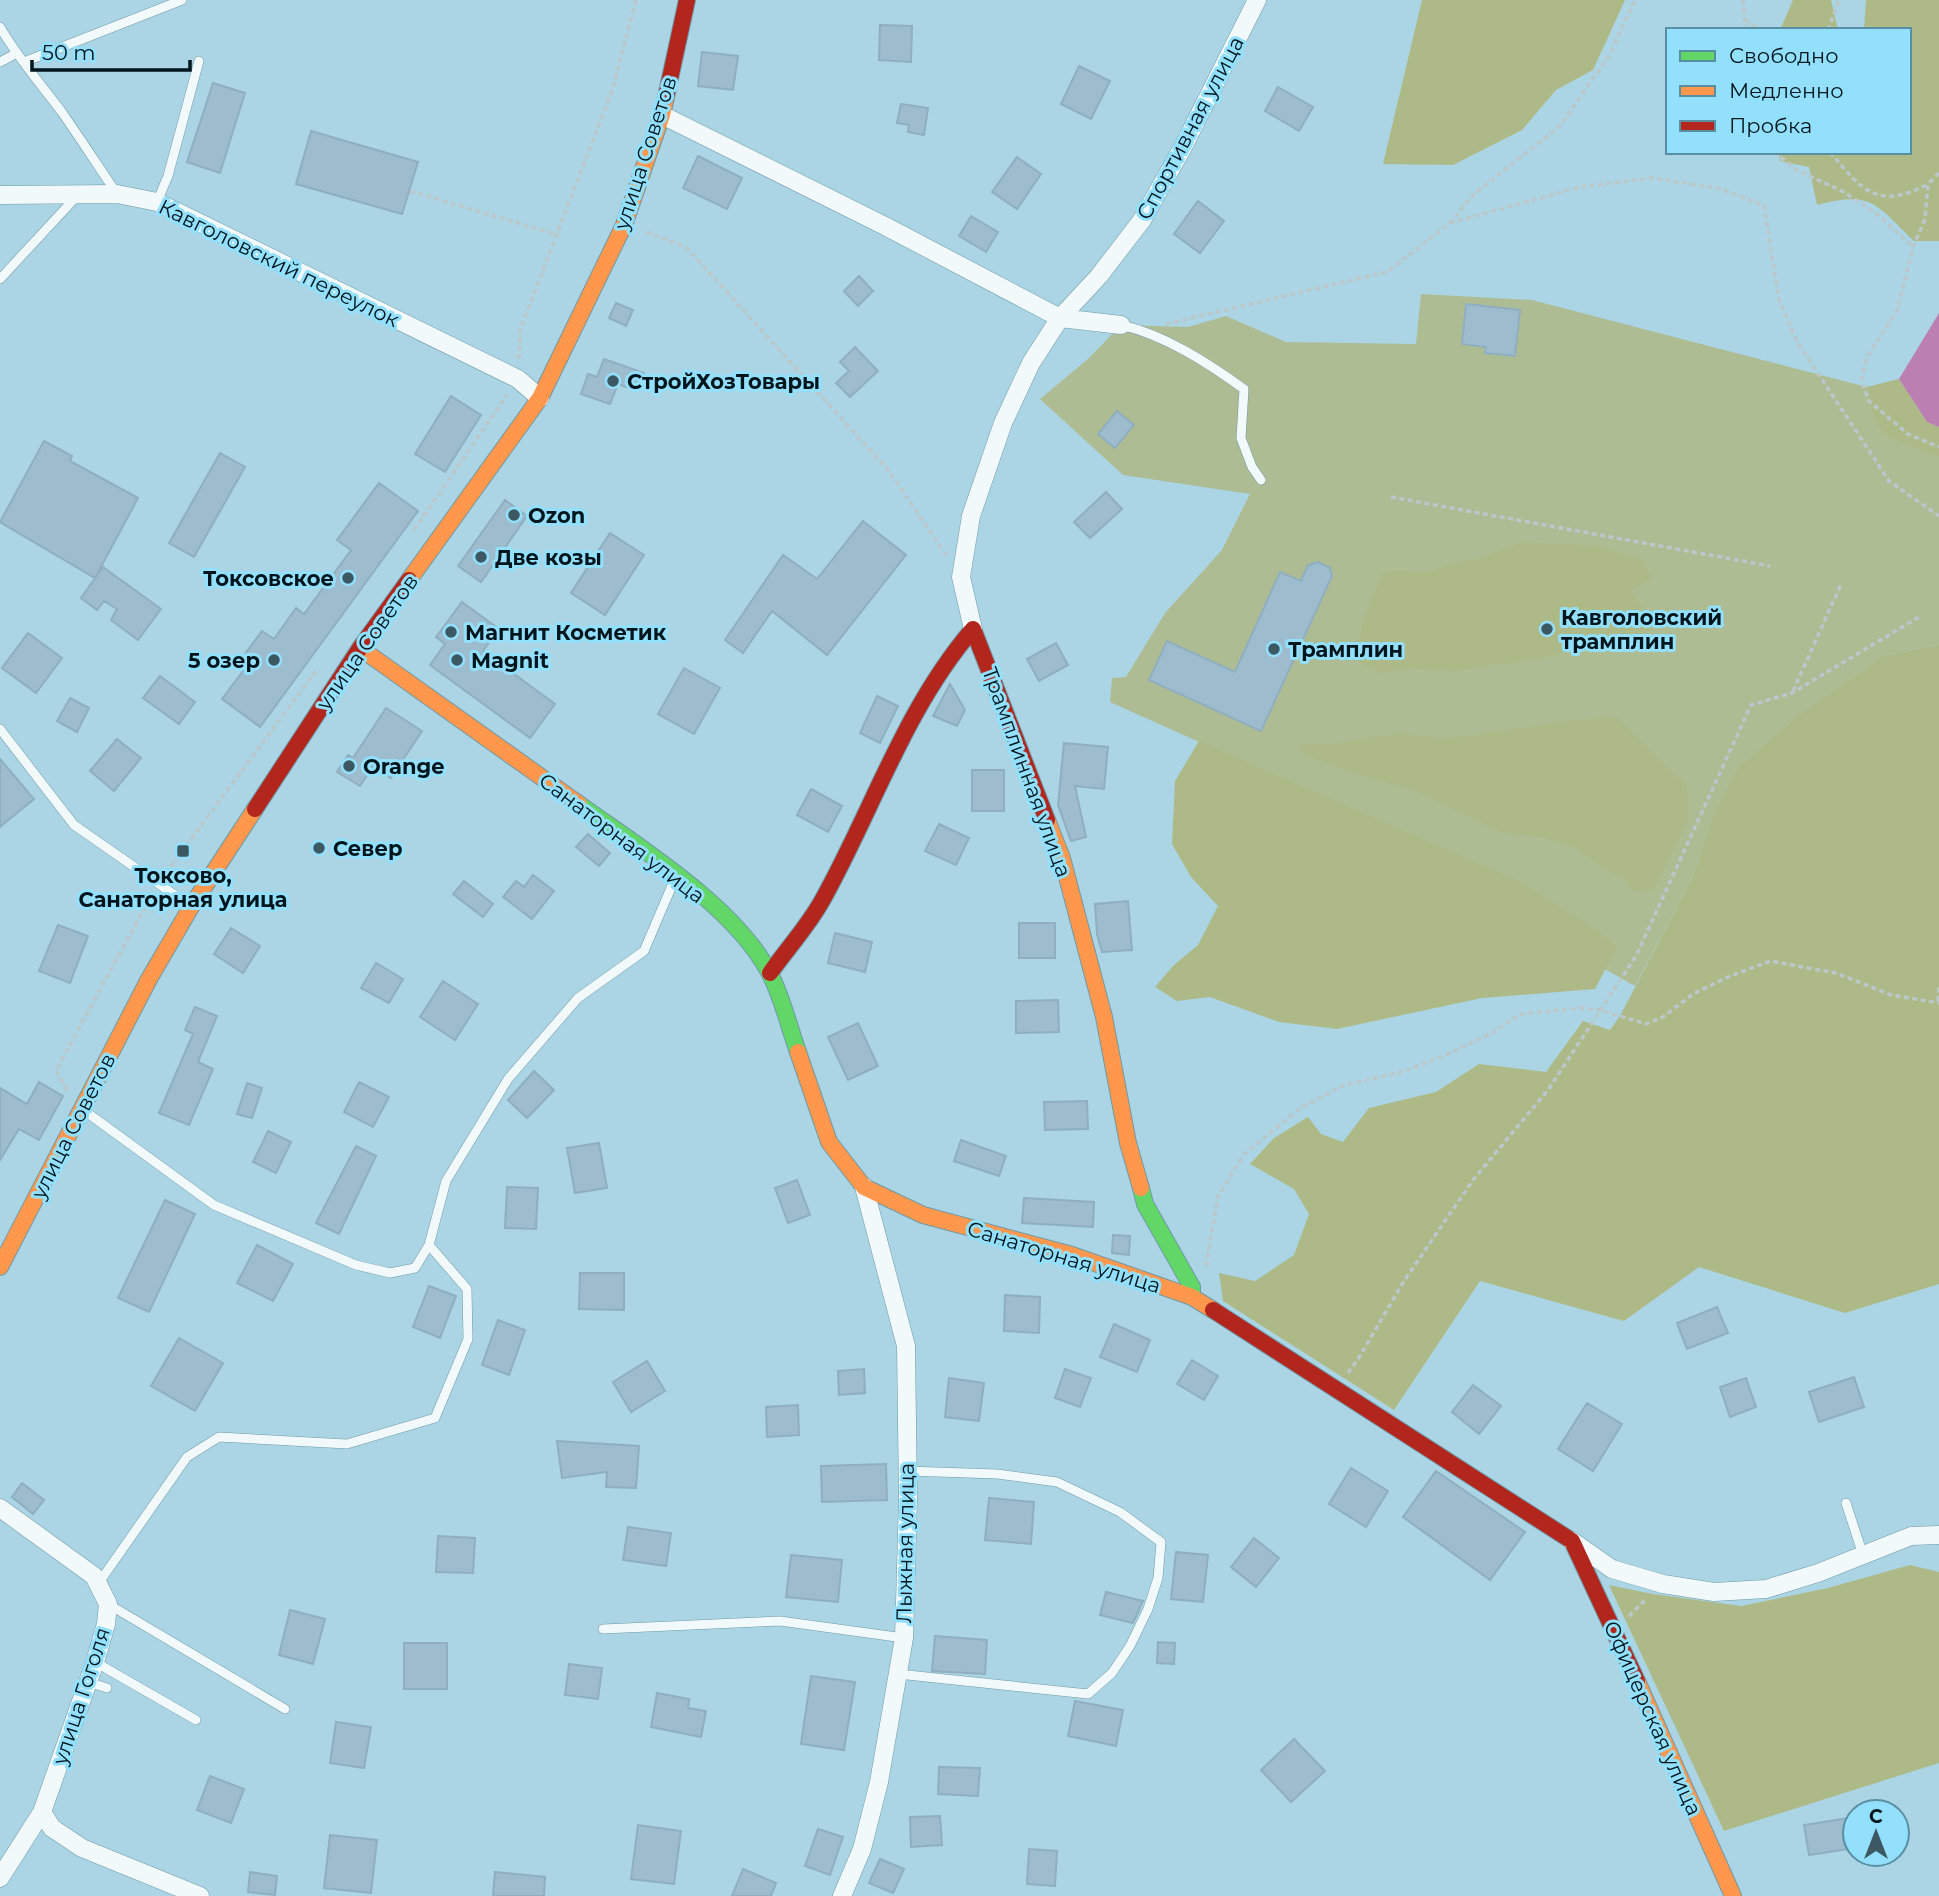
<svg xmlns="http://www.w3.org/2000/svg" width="1939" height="1896" viewBox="0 0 1939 1896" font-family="Montserrat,sans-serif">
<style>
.green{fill:#aebc94}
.forest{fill:#adba87}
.water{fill:#bc7fb2}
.building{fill:#9dbcce;stroke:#8fafc0;stroke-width:2}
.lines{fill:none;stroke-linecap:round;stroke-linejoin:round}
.lane-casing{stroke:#6e9aa7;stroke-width:10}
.street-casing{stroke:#6e9aa7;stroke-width:19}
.fast-casing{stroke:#6e9aa7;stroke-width:18}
.slow-casing{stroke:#6e9aa7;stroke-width:18}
.jam-casing{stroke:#6e9aa7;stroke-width:18}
.path{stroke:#bac7cb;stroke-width:3.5;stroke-dasharray:5 3.5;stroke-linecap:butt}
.lane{stroke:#f2f9fb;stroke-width:9}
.street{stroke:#f2f9fb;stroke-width:18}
.fast{stroke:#63d668;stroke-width:16}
.slow{stroke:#ff974d;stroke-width:16}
.jam{stroke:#b3261e;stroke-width:16}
.poi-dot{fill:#3c5863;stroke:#93e0fc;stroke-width:2.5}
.labels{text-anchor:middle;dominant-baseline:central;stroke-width:6;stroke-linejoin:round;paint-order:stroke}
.street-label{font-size:21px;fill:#01151d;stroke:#93e0fc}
.poi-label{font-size:21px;font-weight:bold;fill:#01151d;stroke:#93e0fc;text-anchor:start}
</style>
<rect width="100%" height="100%" fill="#abd5e4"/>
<path class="green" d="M1421,294L1532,300L1867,387L1924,449L1939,458V645L1886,655L1710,822L1695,872L1635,986L1199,742L1110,702L1112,678L1126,677L1165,613L1222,550L1250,494L1123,475L1040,399L1088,359L1121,325L1188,327L1226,316L1286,342L1416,344Z"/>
<path class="forest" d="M1422,0H1625L1593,70L1556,90L1522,130L1453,165L1383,164Z
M1793,0H1831L1838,30H1780Z
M1866,0H1939V241H1914C1876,205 1873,190 1817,205L1809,167L1780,161L1779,152H1909V30H1864Z
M1899,379L1927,422L1939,427V458C1924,449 1900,444 1888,436C1874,427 1870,403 1867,387Z
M1522,542L1596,546L1642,559L1652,578L1630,591L1645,610L1667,624L1633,637L1587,644L1551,657L1451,671L1412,668L1379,673L1354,659L1364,618L1384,571L1429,572L1452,563L1480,558Z
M1939,645V1284L1845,1313L1699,1267L1624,1321L1480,1281L1394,1410L1223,1301L1219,1273L1255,1281L1294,1255L1309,1214L1294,1189L1250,1164L1274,1138L1308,1117L1321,1134L1343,1142L1369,1108L1436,1092L1479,1064L1546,1072L1583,1021L1610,1030L1620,1016L1695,872L1710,822L1739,767L1801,714L1886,655Z
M1616,717L1687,786L1689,819L1654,889L1634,892L1624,879L1604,869L1574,847L1543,837L1502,833L1417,791L1354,773L1305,755L1299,745L1337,743L1401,733L1446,739L1582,719Z
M1199,741L1523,883L1601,933L1617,947L1595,989L1482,998L1337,1029L1279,1022L1210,997L1177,1001L1155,987L1173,966L1198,945L1218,906L1191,877L1172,844L1175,781Z
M1910,1565L1939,1572V1763L1724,1831L1609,1585L1653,1594L1741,1606L1828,1588Z"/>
<path class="water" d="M1939,313V427L1927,422L1899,379Z"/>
<path class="building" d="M880,25L912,26L911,62L879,60Z
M702,52L738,56L733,90L698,86Z
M1079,66L1110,81L1091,119L1061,104Z
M213,83L245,93L220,173L187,162Z
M1278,87L1313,107L1299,131L1265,111Z
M901,104L928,108L924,135L908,132L909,125L897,123Z
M311,131L418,162L402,214L296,184Z
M698,156L742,178L727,209L683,188Z
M1017,157L1041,174L1017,209L992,192Z
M1198,201L1224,221L1200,253L1174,234Z
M971,216L998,232L986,252L959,236Z
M859,276L873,291L858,306L844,291Z
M616,303L633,310L626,326L609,318Z
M1466,304L1520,310L1515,356L1485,353L1486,347L1462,344Z
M855,347L878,371L850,397L836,383L849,371L840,362Z
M604,359L644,373L637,391L618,384L610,404L581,394L588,374L597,377Z
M451,396L481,415L445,472L415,454Z
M1117,411L1134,425L1115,448L1098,434Z
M44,441L72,456L70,461L138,498L95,578L0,522Z
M220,453L245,467L194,557L169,543Z
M379,483L418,511L260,727L222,699L249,663L242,658L262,631L274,639L296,608L304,614L351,550L337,540Z
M1106,492L1122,509L1090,538L1074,522Z
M505,500L527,516L481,582L458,566Z
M863,521L906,555L827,655L772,611L743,653L725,640L783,555L817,579Z
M610,533L644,555L605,615L571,593Z
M1318,562L1330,568L1332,576L1261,731L1149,680L1167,641L1235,672L1280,572L1301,581L1308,565Z
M103,567L161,609L138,640L111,620L117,609L104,601L97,610L81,598Z
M462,602L499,629L483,651L555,704L530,738L430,665L445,644L436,637Z
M28,633L62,658L36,693L2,668Z
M1056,643L1068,665L1039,681L1027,659Z
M684,668L720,688L694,734L658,714Z
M160,676L195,702L179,724L143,698Z
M950,684L965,710L957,726L933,716Z
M877,696L898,706L880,743L860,733Z
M70,698L89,708L77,732L57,721Z
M386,708L422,731L391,778L373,766L360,786L337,772L348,755L353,758Z
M117,739L141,758L114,791L90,771Z
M1064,743L1108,747L1104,789L1075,786L1086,837L1071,841L1058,805Z
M0,759L34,799L0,827Z
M972,770H1004V811H972Z
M811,789L842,806L828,832L797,815Z
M939,824L969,838L956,865L925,851Z
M588,834L610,853L599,866L576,847Z
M533,875L554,891L532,919L503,897L516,881L524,887Z
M464,881L493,904L483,917L453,894Z
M1128,901L1132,950L1102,952L1097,934L1095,904Z
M1019,923H1055V958H1019Z
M58,925L88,936L70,983L39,971Z
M231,928L260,946L243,973L214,954Z
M835,933L872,942L865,972L828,963Z
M376,963L403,979L389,1003L361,988Z
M443,981L478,1004L455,1040L420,1017Z
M1058,1000L1059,1032L1016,1033V1001Z
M195,1007L217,1016L198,1062L213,1069L189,1125L159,1113L193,1034L185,1030Z
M858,1023L878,1066L848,1080L828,1037Z
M534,1071L554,1090L527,1118L508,1100Z
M39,1082L63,1096L39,1140L19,1129L0,1160V1088L27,1104Z
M359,1082L389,1097L373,1127L344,1112Z
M247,1083L262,1088L252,1118L237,1114Z
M1087,1101L1088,1129L1045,1130L1044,1102Z
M268,1131L291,1142L276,1173L253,1162Z
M961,1140L1006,1156L999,1176L954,1161Z
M599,1143L607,1188L575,1193L567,1148Z
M356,1146L376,1156L339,1234L316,1223Z
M797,1180L810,1215L788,1223L775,1188Z
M507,1187L538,1188L536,1229L505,1228Z
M1024,1198L1094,1202L1093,1227L1022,1223Z
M165,1200L195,1214L149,1312L118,1298Z
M1113,1235L1130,1236L1129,1255L1112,1253Z
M257,1245L293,1264L273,1301L237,1283Z
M580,1273H624V1310L579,1309Z
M429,1286L456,1296L440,1338L413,1327Z
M1005,1295L1040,1297L1039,1333L1004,1331Z
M1717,1307L1728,1333L1687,1349L1677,1323Z
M498,1320L525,1330L509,1375L482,1365Z
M1114,1324L1150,1340L1137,1372L1100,1357Z
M179,1338L223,1363L195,1411L151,1386Z
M1192,1360L1218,1376L1204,1400L1177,1384Z
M647,1361L665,1391L631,1412L613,1382Z
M864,1369L865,1393L839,1395L838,1371Z
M1065,1369L1091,1378L1080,1407L1055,1398Z
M1854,1377L1864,1407L1819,1422L1809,1392Z
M949,1378L984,1383L979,1421L945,1417Z
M1746,1378L1756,1407L1730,1417L1720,1387Z
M1473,1385L1501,1406L1479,1434L1452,1412Z
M1587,1403L1622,1424L1593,1471L1558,1449Z
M798,1405L799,1435L767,1437L766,1407Z
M557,1441L639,1446L636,1488L606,1487L607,1472L562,1478Z
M886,1464L887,1500L822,1502L821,1466Z
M1351,1468L1388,1491L1366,1527L1329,1504Z
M1436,1471L1525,1532L1490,1580L1403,1517Z
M22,1483L44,1500L33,1514L12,1497Z
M989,1498L1034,1502L1031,1544L985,1540Z
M628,1527L671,1533L666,1566L623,1560Z
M438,1536L475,1538L473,1573L436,1572Z
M1254,1538L1279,1558L1256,1587L1231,1567Z
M1176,1552L1208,1555L1203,1602L1171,1599Z
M791,1555L842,1560L838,1602L786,1597Z
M1106,1592L1143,1601L1133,1623L1100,1615Z
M290,1610L325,1619L313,1664L279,1655Z
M935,1636L987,1640L985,1674L932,1671Z
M1158,1642L1175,1643L1174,1664L1157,1663Z
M404,1643H447V1689H404Z
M569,1664L602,1668L598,1699L565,1695Z
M811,1676L855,1682L844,1750L801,1744Z
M657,1693L689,1699L688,1708L706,1711L701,1737L651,1727Z
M1075,1701L1123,1710L1116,1746L1068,1736Z
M336,1722L371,1727L364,1768L330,1763Z
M1294,1739L1325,1771L1291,1802L1261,1770Z
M939,1767L980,1768L978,1796L938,1794Z
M210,1776L244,1789L231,1823L197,1810Z
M940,1816L942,1845L911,1847L910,1817Z
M1855,1817V1848L1809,1855L1804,1825Z
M638,1825L681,1831L674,1884L631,1879Z
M818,1829L843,1837L830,1875L805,1866Z
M330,1835L377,1840L371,1893L324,1888Z
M1029,1849L1057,1851L1055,1886L1027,1884Z
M880,1859L904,1869L893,1893L869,1883Z
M743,1869L776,1883L771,1896H732Z
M250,1872L277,1876L275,1895L248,1892Z
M495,1872L545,1877L544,1896H493Z"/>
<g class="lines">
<g class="lane-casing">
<path id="lane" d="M0,27C17,57 40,83 61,111C80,138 98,166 117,194
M0,62L15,54
M24,62L182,0
M157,202L168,176L199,61
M0,279L77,196
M1121,325C1165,335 1208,363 1244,389L1241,438L1252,467L1261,480
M0,729L74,825L189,905
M82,1109L214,1205L356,1265L390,1273L415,1268L429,1245
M1846,1503L1863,1555
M98,1584L187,1457L219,1437L347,1444L435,1418L468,1339L467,1289L429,1245L446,1181L508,1079L578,998L644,951L676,876
M108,1604L285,1709
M603,1629L780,1621L904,1638
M95,1662L196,1720
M898,1674L1088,1694L1112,1673L1130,1646L1148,1609L1158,1578L1161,1542L1120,1512L1057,1482L997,1474L906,1471
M88,1682L107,1688"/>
</g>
<g class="street-casing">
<path id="street" d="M662,115L885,226L1060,318L1121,325
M0,195L117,194L157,202L518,379L540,398
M973,629L961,577L971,516L1003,423L1031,363L1060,318L1099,276L1142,220L1183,147L1257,0
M0,1508L94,1576L108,1604L106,1624L95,1662L42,1812L0,1878
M1572,1541L1612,1569L1663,1584L1714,1592L1766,1589L1818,1573L1911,1536L1939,1535
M42,1812L52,1828L82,1848L200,1896
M842,1896L862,1849L879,1782L904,1638L908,1499L906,1346L864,1187"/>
</g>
<g class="fast-casing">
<path id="fast" d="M579,804C640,848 734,906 769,972C782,996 789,1027 798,1052
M1141,1188L1145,1204L1192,1287V1297"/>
</g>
<g class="slow-casing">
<path id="slow" d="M409,580L540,398L624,225L662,115L666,97
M360,648L579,804
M1047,820L1062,858L1104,1017L1128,1143L1141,1188
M798,1052L829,1142L864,1187L923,1215L1072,1255L1192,1297L1213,1310
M0,1267L149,979L191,907L255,809
M1637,1681L1733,1896"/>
</g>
<g class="jam-casing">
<path id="jam" d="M666,97L687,0
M255,809L360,648L409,580
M770,973C787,949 809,925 823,899C873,809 905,708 973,629L1047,820
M1213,1310L1572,1541L1637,1681"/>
</g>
<path class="path" d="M1743,0L1746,30
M1745,20L1760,30
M1828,30L1839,0
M1774,152L1797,170L1842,191L1876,213L1913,247
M1830,152C1862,190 1877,211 1928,184
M1939,173L1928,184L1925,219L1913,247L1897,311L1867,357L1861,380L1869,401L1908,434L1939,447
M410,191L558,235
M1450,223L1580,187L1652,178L1717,188L1764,205L1779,299L1796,340L1889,481L1939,516
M646,232L686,247L889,471L946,555
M1166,324L1387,272L1450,223L1474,194L1559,127L1609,56L1635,0
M519,359L520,330L612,91L636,0
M1391,497L1770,566
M414,530L507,395
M1793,691L1841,584
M166,873L316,671
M1938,1001L1939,987
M67,1090L56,1071L152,894
M1206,1266L1218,1197L1244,1154L1302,1107L1342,1086L1405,1071L1450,1053L1492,1033L1520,1014L1581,1008L1600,1010L1646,1024L1663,1017L1693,994L1730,976L1770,961L1836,973L1891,995L1939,1003
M1348,1373L1360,1356L1404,1281L1473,1180L1548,1090L1636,956L1751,705L1792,693L1919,617
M1629,1616L1646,1599"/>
<use href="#lane" class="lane"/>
<use href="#street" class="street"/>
<use href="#fast" class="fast"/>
<use href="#slow" class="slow"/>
<use href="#jam" class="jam"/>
</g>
<g class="poi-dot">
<circle cx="613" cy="381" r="7"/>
<circle cx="514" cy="515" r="7"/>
<circle cx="481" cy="557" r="7"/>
<circle cx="348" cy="578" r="7"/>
<circle cx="1547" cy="629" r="7"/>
<circle cx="451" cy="632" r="7"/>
<circle cx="1274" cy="649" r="7"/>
<circle cx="274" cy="660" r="7"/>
<circle cx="457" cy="660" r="7"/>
<circle cx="349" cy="766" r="7"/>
<circle cx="319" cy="848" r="7"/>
<rect x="176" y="844" width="14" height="14" rx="3.5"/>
</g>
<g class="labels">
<g class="street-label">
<text transform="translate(1190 128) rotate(-62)">Спортивная улица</text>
<text transform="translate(645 153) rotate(-72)">улица Советов</text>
<text transform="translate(279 263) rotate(26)">Кавголовский переулок</text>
<text transform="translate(367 642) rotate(-55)">улица Советов</text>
<text transform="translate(1027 772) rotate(70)">Трамплинная улица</text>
<text transform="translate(622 838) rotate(37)">Санаторная улица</text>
<text transform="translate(73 1126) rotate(-63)">улица Советов</text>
<text transform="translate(1064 1257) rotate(17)">Санаторная улица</text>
<text transform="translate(905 1543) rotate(-89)">Лыжная улица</text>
<text transform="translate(81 1696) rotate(-72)">улица Гоголя</text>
<text transform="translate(1653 1718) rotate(66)">Офицерская улица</text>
</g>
<g class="poi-label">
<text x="627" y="381">СтройХозТовары</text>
<text x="528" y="515">Ozon</text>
<text x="495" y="557">Две козы</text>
<text x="334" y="578" text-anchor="end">Токсовское</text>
<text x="1561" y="617">Кавголовский<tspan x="1561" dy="24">трамплин</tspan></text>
<text x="465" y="632">Магнит Косметик</text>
<text x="1288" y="649">Трамплин</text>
<text x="260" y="660" text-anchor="end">5 озер</text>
<text x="471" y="660">Magnit</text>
<text x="363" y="766">Orange</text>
<text x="333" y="848">Север</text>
<text x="183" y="875" text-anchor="middle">Токсово,<tspan x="183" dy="24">Санаторная улица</tspan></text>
</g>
</g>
<rect x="1666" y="28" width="245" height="126" fill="#93e0fc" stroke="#598fa3" stroke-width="2"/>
<rect x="1680" y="51" width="35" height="10" fill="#63d668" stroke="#598fa3" stroke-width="2"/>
<text x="1729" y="63" font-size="21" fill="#01151d">Свободно</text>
<rect x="1680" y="86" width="35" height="10" fill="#ff974d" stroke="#598fa3" stroke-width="2"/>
<text x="1729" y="98" font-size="21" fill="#01151d">Медленно</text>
<rect x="1680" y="121" width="35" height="10" fill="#b3261e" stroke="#598fa3" stroke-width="2"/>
<text x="1729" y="133" font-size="21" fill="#01151d">Пробка</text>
<g transform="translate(1876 1833)"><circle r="33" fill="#93e0fc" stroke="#598fa3" stroke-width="2"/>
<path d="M0-5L12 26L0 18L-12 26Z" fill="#3c5863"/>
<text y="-10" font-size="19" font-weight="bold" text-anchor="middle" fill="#01151d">С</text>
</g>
<path d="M32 60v10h158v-10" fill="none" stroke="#01151d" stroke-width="3.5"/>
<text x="42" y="60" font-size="21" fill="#01151d" stroke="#93e0fc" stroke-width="5" paint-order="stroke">50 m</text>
</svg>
